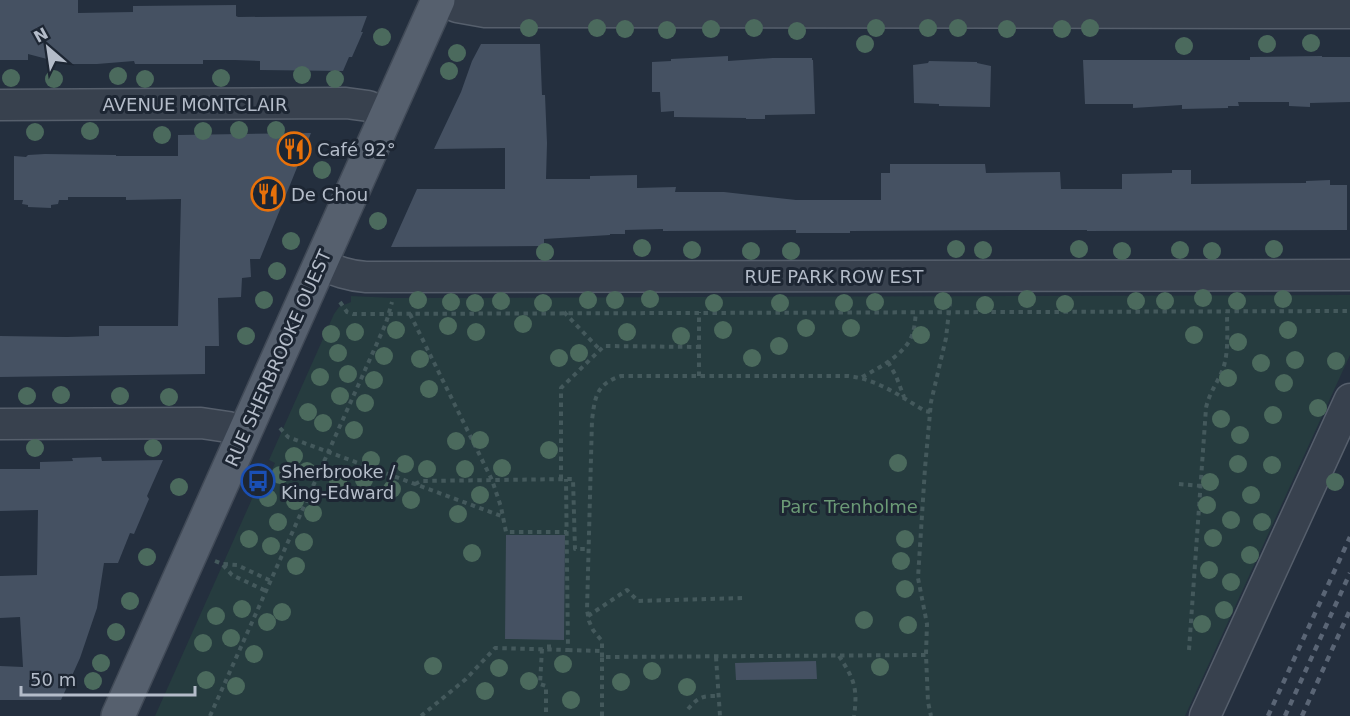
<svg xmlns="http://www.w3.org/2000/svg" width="1350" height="716" viewBox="0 0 1350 716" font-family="'DejaVu Sans',sans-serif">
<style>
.green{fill:#263c3f}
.building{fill:#455162}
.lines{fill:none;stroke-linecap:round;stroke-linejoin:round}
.minor-casing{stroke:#565f6c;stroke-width:33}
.major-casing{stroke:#414a57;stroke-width:36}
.path{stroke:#44595c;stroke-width:4;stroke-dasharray:4.5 4.5;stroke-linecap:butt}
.minor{stroke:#38414e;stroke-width:30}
.major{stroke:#56606e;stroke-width:33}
.rail{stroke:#5a6575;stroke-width:4.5;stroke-dasharray:6 6;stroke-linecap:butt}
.tree{fill:#4b6a5d}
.labels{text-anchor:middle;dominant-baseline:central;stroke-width:6;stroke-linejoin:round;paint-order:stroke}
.street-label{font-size:18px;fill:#b4bcc9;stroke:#1d2633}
.poi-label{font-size:18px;fill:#b4bcc9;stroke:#1d2633;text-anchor:start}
.park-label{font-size:18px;fill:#6b9a76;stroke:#1d2633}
</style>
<rect width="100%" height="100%" fill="#242f3e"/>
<path class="green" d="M1350,295V355L1185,716H155L264,472L270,474L275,463L269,460L334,314L339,307L351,302V296L393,298Z"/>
<path class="building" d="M0,0H78V13L133,12V6L236,5V16L238,17L367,16L361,32H363L352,57H349L343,71L260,70V61L235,60H203V64H135L134,61L97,64H66L28,54V60H0Z
M481,44H540L542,95H545L547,143L546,179H590V176L637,175V188L676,187L675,192H724L796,200H881V173H890V164H985L986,173L1060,172L1061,189H1122V174L1172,173V170H1191V184L1306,183V181L1330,180V185H1347V230L1087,231V230H1011L850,231V233H796V230L663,231V229L625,230V234H610V235L544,239V246L391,247L417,189H505V148L434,149L461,92L472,61Z
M728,56V61L773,58H812V60H813L815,114L765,115V119H746V118L674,117V111L661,112L660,92H652V62L671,61V59Z
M1322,56V57H1350V102L1310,103V107L1289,106V102H1238L1239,106H1228V108L1182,109V105L1133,108V104H1085L1083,60H1250V57Z
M929,61L977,62V63L991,66L990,107L939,106V104L914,103L913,65L928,63Z
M311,133L260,259H250L251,277L242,278L241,297L218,298L219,346H205V374L0,377V336L67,337L99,336V326H178L181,199L126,200V197H68V200H59L58,204L51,205V208L28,207V205L22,204L23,200H14V156L26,157L28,155L45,154L116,155V156H178V135Z
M101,457L102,461L163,460L147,496L149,499L134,534L130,533L118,563H104L97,608L80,658L61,700H0V666L23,667L20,617L0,618V576L37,575L38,510L0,511V469H40V462L73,461L72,458Z
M506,535H565L564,640L505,639Z
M816,661L817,679L736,680L735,663Z"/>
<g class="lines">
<g class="minor-casing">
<path id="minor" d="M440,0L457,7L485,12L1350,13
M0,105L346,103L368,106L387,114
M320,264C336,271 349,276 366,277L1350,275
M0,424L201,423L228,427L244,433
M1205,716L1350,399"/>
</g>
<g class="major-casing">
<path id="major" d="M118,716L438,0"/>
</g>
<path class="path" d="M340,302L347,312L353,314L1350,311
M564,312L600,350
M410,314L492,480L501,507L506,532H567
M888,362L896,376L904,397
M699,376V312
M862,377C879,368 908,353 913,332C915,326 915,319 916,313
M280,428L288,437L504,517
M561,479V388L604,346L699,347
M415,484L421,481L573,479L575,549H589
M1179,484L1201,486
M215,561L223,564L237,565L271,581
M223,565L232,575L266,591
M588,616L627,590L638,601L745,598
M542,649L540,684L546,686V716
M549,649V640
M568,650L602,651
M1189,650L1206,408C1209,393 1218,382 1223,369C1229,351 1227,331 1227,312
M926,654L927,624L918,578L925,468L931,402L946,338L950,302
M839,656C854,679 858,688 854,716
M602,657V641L593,630L589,621L587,610L592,420C595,397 596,384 621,376H848C877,379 900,396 925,411L930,412
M716,657L720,716
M688,709C699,696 703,696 719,696
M210,716L374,350L386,323L392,302
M421,716L466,679L495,648L568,650L566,479
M602,716V657L926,655L928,702L931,716"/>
<use href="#minor" class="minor"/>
<use href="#major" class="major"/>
<path class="rail" d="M1268,716L1350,537
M1285,716L1350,573
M1302,716L1350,610"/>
</g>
<g class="tree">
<circle cx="529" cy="28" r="9"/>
<circle cx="597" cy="28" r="9"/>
<circle cx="754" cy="28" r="9"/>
<circle cx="876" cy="28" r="9"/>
<circle cx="928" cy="28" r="9"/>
<circle cx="958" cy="28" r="9"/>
<circle cx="1090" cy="28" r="9"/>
<circle cx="625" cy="29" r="9"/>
<circle cx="711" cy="29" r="9"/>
<circle cx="1007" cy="29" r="9"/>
<circle cx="1062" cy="29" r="9"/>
<circle cx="667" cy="30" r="9"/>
<circle cx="797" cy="31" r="9"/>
<circle cx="382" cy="37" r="9"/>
<circle cx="1311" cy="43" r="9"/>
<circle cx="865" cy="44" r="9"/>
<circle cx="1267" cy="44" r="9"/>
<circle cx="1184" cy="46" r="9"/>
<circle cx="457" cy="53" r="9"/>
<circle cx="449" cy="71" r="9"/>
<circle cx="302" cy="75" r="9"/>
<circle cx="118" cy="76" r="9"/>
<circle cx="11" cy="78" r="9"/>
<circle cx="221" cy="78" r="9"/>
<circle cx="54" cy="79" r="9"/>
<circle cx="145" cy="79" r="9"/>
<circle cx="335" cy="79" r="9"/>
<circle cx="239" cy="130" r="9"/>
<circle cx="276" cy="130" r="9"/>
<circle cx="90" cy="131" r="9"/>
<circle cx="203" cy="131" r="9"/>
<circle cx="35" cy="132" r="9"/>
<circle cx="162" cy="135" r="9"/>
<circle cx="322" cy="170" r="9"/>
<circle cx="378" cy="221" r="9"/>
<circle cx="291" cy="241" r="9"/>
<circle cx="642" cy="248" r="9"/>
<circle cx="956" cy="249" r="9"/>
<circle cx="1079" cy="249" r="9"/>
<circle cx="1274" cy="249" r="9"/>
<circle cx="692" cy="250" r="9"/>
<circle cx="983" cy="250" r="9"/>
<circle cx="1180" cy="250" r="9"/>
<circle cx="751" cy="251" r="9"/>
<circle cx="791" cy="251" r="9"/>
<circle cx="1122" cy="251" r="9"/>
<circle cx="1212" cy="251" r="9"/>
<circle cx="545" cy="252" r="9"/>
<circle cx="277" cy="271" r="9"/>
<circle cx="1203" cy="298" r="9"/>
<circle cx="650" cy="299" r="9"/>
<circle cx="1027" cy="299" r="9"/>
<circle cx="1283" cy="299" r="9"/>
<circle cx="264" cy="300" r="9"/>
<circle cx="418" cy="300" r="9"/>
<circle cx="588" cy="300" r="9"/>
<circle cx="615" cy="300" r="9"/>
<circle cx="501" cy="301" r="9"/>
<circle cx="943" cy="301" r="9"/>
<circle cx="1136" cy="301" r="9"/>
<circle cx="1165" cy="301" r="9"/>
<circle cx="1237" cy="301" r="9"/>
<circle cx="451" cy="302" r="9"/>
<circle cx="875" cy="302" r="9"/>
<circle cx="475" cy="303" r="9"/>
<circle cx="543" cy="303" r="9"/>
<circle cx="714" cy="303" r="9"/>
<circle cx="780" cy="303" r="9"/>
<circle cx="844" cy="303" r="9"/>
<circle cx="1065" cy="304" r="9"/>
<circle cx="985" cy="305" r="9"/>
<circle cx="523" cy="324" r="9"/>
<circle cx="448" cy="326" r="9"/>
<circle cx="806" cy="328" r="9"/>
<circle cx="851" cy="328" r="9"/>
<circle cx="396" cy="330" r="9"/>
<circle cx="723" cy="330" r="9"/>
<circle cx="1288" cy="330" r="9"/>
<circle cx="355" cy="332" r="9"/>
<circle cx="476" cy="332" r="9"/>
<circle cx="627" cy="332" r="9"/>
<circle cx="331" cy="334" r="9"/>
<circle cx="921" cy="335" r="9"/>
<circle cx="1194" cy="335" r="9"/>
<circle cx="246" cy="336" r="9"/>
<circle cx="681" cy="336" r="9"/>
<circle cx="1238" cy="342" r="9"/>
<circle cx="779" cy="346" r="9"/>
<circle cx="338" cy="353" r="9"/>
<circle cx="579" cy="353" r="9"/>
<circle cx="384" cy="356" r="9"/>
<circle cx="559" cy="358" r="9"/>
<circle cx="752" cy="358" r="9"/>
<circle cx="420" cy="359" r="9"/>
<circle cx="1295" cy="360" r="9"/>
<circle cx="1336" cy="361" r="9"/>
<circle cx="1261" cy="363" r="9"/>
<circle cx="348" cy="374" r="9"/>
<circle cx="320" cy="377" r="9"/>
<circle cx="1228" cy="378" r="9"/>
<circle cx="374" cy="380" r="9"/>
<circle cx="1284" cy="383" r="9"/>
<circle cx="429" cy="389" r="9"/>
<circle cx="61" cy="395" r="9"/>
<circle cx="27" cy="396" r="9"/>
<circle cx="120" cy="396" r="9"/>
<circle cx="340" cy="396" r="9"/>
<circle cx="169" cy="397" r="9"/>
<circle cx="365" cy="403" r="9"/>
<circle cx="1318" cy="408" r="9"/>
<circle cx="308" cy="412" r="9"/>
<circle cx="1273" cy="415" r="9"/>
<circle cx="1221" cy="419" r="9"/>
<circle cx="323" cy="423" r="9"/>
<circle cx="354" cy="430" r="9"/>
<circle cx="1240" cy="435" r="9"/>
<circle cx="480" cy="440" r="9"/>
<circle cx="456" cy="441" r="9"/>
<circle cx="35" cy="448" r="9"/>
<circle cx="153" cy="448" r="9"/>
<circle cx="549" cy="450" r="9"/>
<circle cx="294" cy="456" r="9"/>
<circle cx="371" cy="460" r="9"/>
<circle cx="898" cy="463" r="9"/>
<circle cx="405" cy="464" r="9"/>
<circle cx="1238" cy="464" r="9"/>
<circle cx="1272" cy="465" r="9"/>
<circle cx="502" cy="468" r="9"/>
<circle cx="427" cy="469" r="9"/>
<circle cx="465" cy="469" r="9"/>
<circle cx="307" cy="471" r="9"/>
<circle cx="280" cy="475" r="9"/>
<circle cx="364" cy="480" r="9"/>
<circle cx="338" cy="481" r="9"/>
<circle cx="1210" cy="482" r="9"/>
<circle cx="1335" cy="482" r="9"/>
<circle cx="179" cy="487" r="9"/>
<circle cx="392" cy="489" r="9"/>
<circle cx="480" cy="495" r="9"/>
<circle cx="1251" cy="495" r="9"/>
<circle cx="268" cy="498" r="9"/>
<circle cx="411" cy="500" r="9"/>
<circle cx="295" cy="501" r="9"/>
<circle cx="1207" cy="505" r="9"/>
<circle cx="313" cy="513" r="9"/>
<circle cx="458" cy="514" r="9"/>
<circle cx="1231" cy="520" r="9"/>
<circle cx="278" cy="522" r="9"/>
<circle cx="1262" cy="522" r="9"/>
<circle cx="1213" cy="538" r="9"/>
<circle cx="249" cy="539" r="9"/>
<circle cx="905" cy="539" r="9"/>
<circle cx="304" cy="542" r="9"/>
<circle cx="271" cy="546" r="9"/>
<circle cx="472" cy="553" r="9"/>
<circle cx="1250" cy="555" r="9"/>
<circle cx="147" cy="557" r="9"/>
<circle cx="901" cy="561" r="9"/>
<circle cx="296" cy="566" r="9"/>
<circle cx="1209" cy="570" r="9"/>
<circle cx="1231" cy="582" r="9"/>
<circle cx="905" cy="589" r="9"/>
<circle cx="130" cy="601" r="9"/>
<circle cx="242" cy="609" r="9"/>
<circle cx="1224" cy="610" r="9"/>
<circle cx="282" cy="612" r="9"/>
<circle cx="216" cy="616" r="9"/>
<circle cx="864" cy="620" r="9"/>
<circle cx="267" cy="622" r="9"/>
<circle cx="1202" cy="624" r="9"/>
<circle cx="908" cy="625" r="9"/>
<circle cx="116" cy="632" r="9"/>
<circle cx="231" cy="638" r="9"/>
<circle cx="203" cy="643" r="9"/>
<circle cx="254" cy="654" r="9"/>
<circle cx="101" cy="663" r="9"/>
<circle cx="563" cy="664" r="9"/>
<circle cx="433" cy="666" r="9"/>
<circle cx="880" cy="667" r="9"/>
<circle cx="499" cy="668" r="9"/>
<circle cx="652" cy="671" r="9"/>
<circle cx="206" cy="680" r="9"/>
<circle cx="93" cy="681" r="9"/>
<circle cx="529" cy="681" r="9"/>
<circle cx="621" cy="682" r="9"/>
<circle cx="236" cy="686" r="9"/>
<circle cx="687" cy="687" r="9"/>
<circle cx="485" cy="691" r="9"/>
<circle cx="571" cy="700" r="9"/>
</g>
<defs>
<g id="restaurant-ring" transform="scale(1.725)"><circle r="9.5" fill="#1d2633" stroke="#e8710a" stroke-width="1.5"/><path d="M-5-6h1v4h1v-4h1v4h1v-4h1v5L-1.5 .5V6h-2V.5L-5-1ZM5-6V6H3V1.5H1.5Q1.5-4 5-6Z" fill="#e8710a"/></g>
<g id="bus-ring" transform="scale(1.725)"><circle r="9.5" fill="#1d2633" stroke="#1a4fb4" stroke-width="1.5"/><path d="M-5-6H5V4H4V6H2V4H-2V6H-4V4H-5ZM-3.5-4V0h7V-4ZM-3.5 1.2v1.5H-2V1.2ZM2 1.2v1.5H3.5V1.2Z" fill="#1a4fb4"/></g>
</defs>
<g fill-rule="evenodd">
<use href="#restaurant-ring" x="294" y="149"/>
<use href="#restaurant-ring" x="268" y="194"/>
<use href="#bus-ring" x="258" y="481"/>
</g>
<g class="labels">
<g class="street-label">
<text x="195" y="104">AVENUE MONTCLAIR</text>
<text x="834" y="276">RUE PARK ROW EST</text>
<text transform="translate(278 358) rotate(-66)">RUE SHERBROOKE OUEST</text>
</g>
<g class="poi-label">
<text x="317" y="149">Café 92°</text>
<text x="291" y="194">De Chou</text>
<text x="281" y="471">Sherbrooke /<tspan x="281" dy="21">King-Edward</tspan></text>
</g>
<g class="park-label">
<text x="849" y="506">Parc Trenholme</text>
</g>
</g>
<g transform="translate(48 48) rotate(331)" stroke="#1d2633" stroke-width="4.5" paint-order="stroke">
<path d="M0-4.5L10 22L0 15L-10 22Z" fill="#b4bcc9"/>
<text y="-9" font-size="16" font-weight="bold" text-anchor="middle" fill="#b4bcc9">N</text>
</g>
<path d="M21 686v9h174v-9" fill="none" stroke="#b4bcc9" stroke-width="3"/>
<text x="30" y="686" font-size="18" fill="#b4bcc9" stroke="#1d2633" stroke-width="4.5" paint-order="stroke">50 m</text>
</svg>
